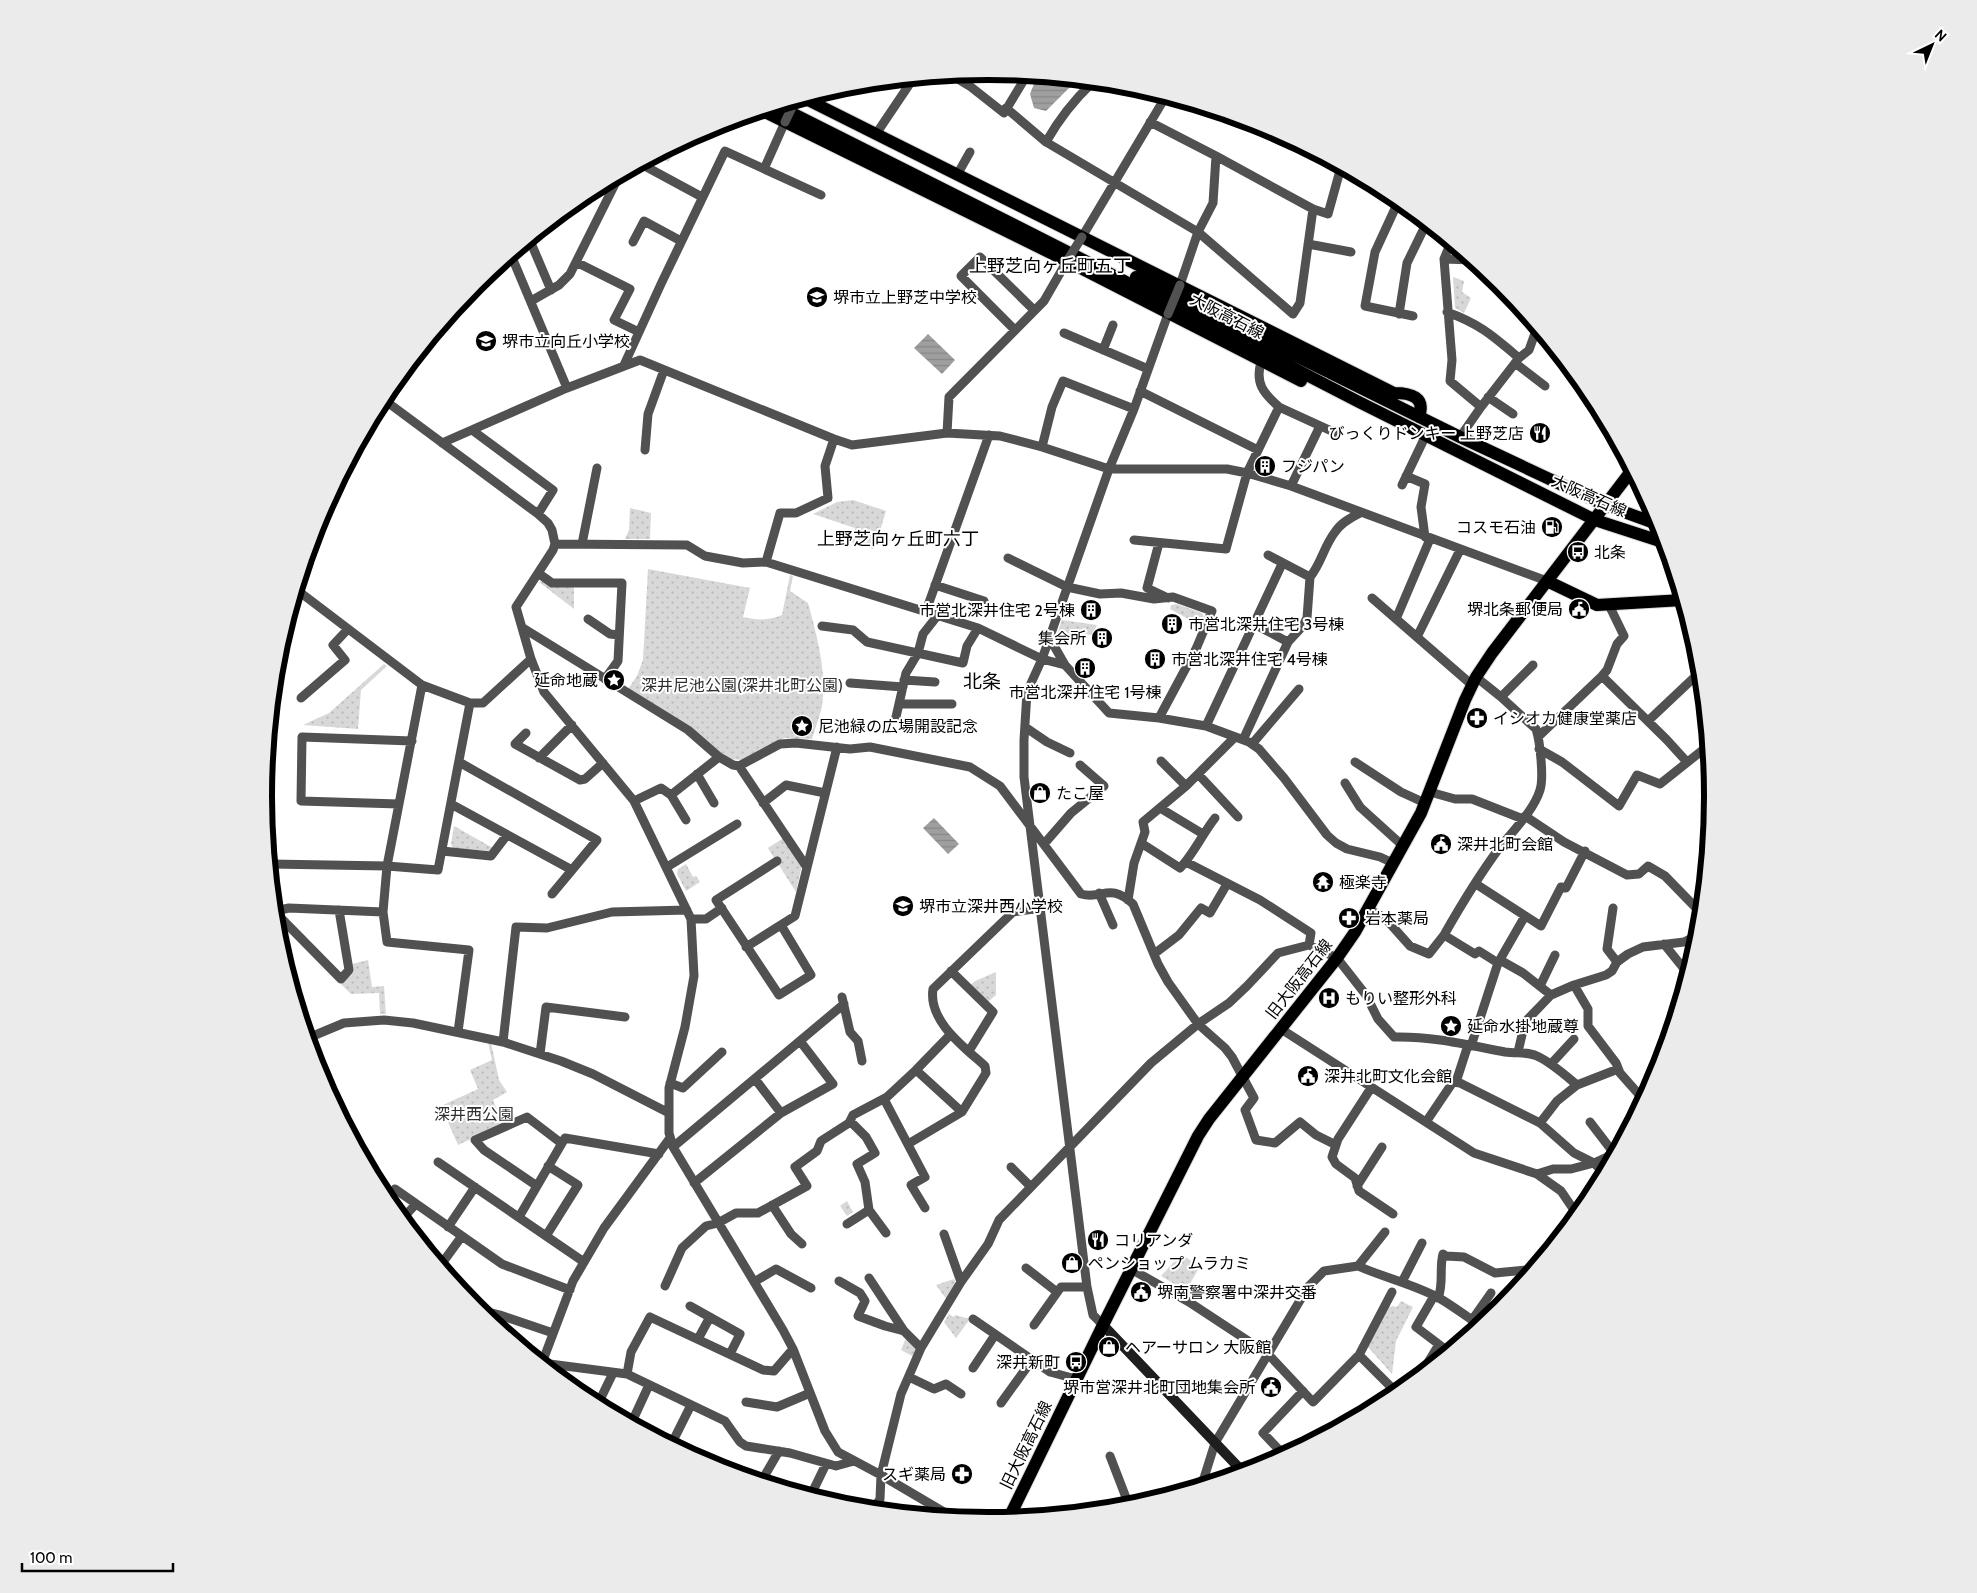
<svg xmlns="http://www.w3.org/2000/svg" width="1977" height="1593" viewBox="0 0 1977 1593" font-family="Cabin,'Noto Sans JP',sans-serif">
<style>
.park{fill:url(#park-dots)}
.water{fill:url(#water-rules)}
.lines{fill:none;stroke-linecap:round;stroke-linejoin:round}
.primary-casing{stroke:#dbdbdb;stroke-width:14}
.street{stroke:#515151;stroke-width:9}
.secondary{stroke:#1e1e1e;stroke-width:10}
.primary{stroke:#000;stroke-width:12}
.street-bridge{stroke:#515151;stroke-width:9}
.labels{text-anchor:middle;dominant-baseline:central;stroke-width:4;stroke-linejoin:round;paint-order:stroke}
.poi-label{font-size:16px;fill:#000;stroke:#fff;text-anchor:start}
.street-label{font-size:16px;fill:#000;stroke:#fff}
.park-label{font-size:16px;fill:#2f2f2f;stroke:#fff}
.neighbourhood-label{font-size:18px;fill:#000;stroke:#fff}
.quarter-label{font-size:19px;fill:#000;stroke:#fff}
.rim{fill:none;stroke:#000;stroke-width:6}
</style>
<defs>
<pattern id="park-dots" width="8" height="8" patternUnits="userSpaceOnUse" patternTransform="scale(1.25)"><rect width="8" height="8" fill="#d8d8d8"/><path d="M2 2h.1M6 6h.1" fill="none" stroke="#b8b8b8" stroke-width="1.8" stroke-linecap="round"/></pattern>
<pattern id="water-rules" width="6" height="5" patternUnits="userSpaceOnUse" patternTransform="scale(1.25)"><rect width="6" height="5" fill="#9f9f9f"/><path d="M0 2.5h6" fill="none" stroke="#878787"/></pattern>
</defs>
<rect width="100%" height="100%" fill="#fff"/>
<path class="park" d="M678,144V150L668,162L656,156Z
M1453,277L1464,281L1462,292L1471,298L1464,313L1455,308Z
M853,500L886,511L875,547L873,549L851,542L855,528L813,514L837,502Z
M630,508L651,513L650,539H625L629,530Z
M648,569L750,588L743,617C757,620 768,621 782,615L790,575L793,576L790,591L808,603C817,636 827,672 822,706C820,716 815,729 812,739L784,738L743,760L730,759L628,689L637,676L643,660Z
M544,581L574,587V609L539,582Z
M1177,604L1202,613L1204,617L1201,626L1170,609L1171,605Z
M1062,620L1097,625L1092,635L1076,634L1063,644L1057,634Z
M384,664L387,666L361,690L358,729L303,725L329,713Z
M454,826L493,848L489,851L453,848L451,844Z
M785,837L802,865L796,892L768,848Z
M686,864L693,877L696,876L700,882L686,891L677,874L678,869Z
M368,960L372,987L384,986L386,1014H380L379,993L351,994L341,984L354,972L352,964Z
M996,972V995L988,1002L971,985L975,981Z
M488,1042L491,1043L499,1080L507,1092L493,1100L503,1124L458,1145L441,1106L478,1089L470,1070L492,1060Z
M847,1201L853,1212L847,1216L840,1206Z
M1185,1257L1200,1266L1186,1291L1161,1276C1168,1269 1175,1258 1185,1257Z
M954,1279L956,1284L947,1300L936,1285Z
M1401,1301L1413,1307L1396,1341L1392,1374L1367,1346L1388,1307L1393,1306L1397,1307Z
M949,1314L954,1317L955,1315L970,1319L956,1338L944,1322Z
M906,1338L916,1347L917,1352L914,1357L901,1350Z"/>
<path class="water" d="M1037,76L1077,80L1046,111L1034,108L1030,94Z
M928,334L955,360L942,374L914,348Z
M934,818L959,844L948,854L923,828Z"/>
<g class="lines">
<g class="primary-casing">
<path id="primary" d="M804,98L1394,393C1411,393 1426,397 1419,417
M778,106L1068,252L1359,402L1595,520L1666,543
M763,111L1067,261L1301,381
M1136,277L1460,437L1605,505L1660,525
M1547,581L1597,605L1683,600
M1008,1520L1103,1325L1198,1136L1209,1119L1337,958L1355,932L1421,813L1465,700L1476,677L1492,653L1632,470"/>
</g>
<path class="street" d="M951,75L971,87L1004,113L1027,75
M1006,108L1046,142L1198,232L1180,285
M1150,122L1216,156
M876,134L913,79
M1046,142C1059,119 1074,100 1093,82
M1216,156L1313,209L1300,303L1293,314L1198,232L1213,203Z
M641,164L702,197
M764,169L785,122
M957,175L970,152
M1399,200L1375,252L1365,306L1413,316
M1313,209L1328,214L1341,167
M1082,237L1166,96
M633,242L644,221L681,241
M1451,242L1444,259L1452,360L1450,381L1481,407L1460,437
M531,243L551,290
M1308,244L1351,252
M511,255L567,388
M1444,259L1473,260
M576,262L630,289L614,320L639,332
M531,301L559,285L570,274L619,176
M1447,312C1480,324 1493,336 1519,358
M1399,314L1407,263L1427,222
M1015,330L961,276L980,257L1034,310
M1064,333L1148,369
M1103,350L1113,325
M1515,363L1545,386
M624,365L661,284L725,151L821,195
M1140,391L1258,450
M1488,397L1513,414
M383,399L538,514L548,523L552,530L555,544L553,550L516,607L531,659L544,692L634,801L691,919L694,976L685,1027L669,1088V1133L673,1147L783,1330L793,1349L825,1431L838,1452L881,1475L954,1518
M1279,407L1338,434
M1481,407L1519,358L1529,350L1534,336L1540,330
M472,430L553,490L538,514
M947,433L949,397L1044,301L1067,261
M834,439L825,466L828,498L796,513H780L766,562L978,628L1042,659L1065,665
M442,443L567,388L640,360L834,439L852,445L947,433L1000,436L1042,447L1109,469H1227L1247,473L1291,486L1547,581
M1042,447L1052,407L1063,381L1134,409
M645,450L648,414L664,370
M1406,476L1425,484L1421,507L1425,537
M1402,485L1426,435
M1291,486L1320,426
M1645,520L1654,511
M1134,540L1226,549L1247,473L1279,407C1263,393 1255,383 1261,362
M1159,543L1147,588L1168,598
M555,544L687,545L705,556L743,563L766,562
M582,544L597,468
M1008,558L1067,587L1100,594L1121,593L1154,599L1173,597L1212,611L1196,649L1159,718
M538,573L552,583H622L618,661L605,679
M1310,577C1321,564 1324,546 1335,532C1341,523 1350,518 1360,513
M935,585L984,601
M297,590L422,685L470,703H483L531,659
M1372,598L1472,685
M926,611L989,435
M588,619L610,634L619,635
M1396,619L1430,539
M1254,624L1288,642
M822,626L853,630L867,642L963,663L967,646L978,628
M523,628L688,730L719,757L733,765L739,766L780,744L796,743L850,749L870,747L970,767L1000,786L1081,894C1103,900 1109,882 1133,904L1158,964L1168,982L1198,1024L1225,1048L1232,1057L1254,1098L1245,1110L1256,1140L1275,1143L1300,1122L1316,1135L1336,1145
M1049,637L1065,665L1109,713L1159,718L1206,726L1249,742L1259,749L1284,778L1327,835L1336,843L1347,849L1380,857L1393,863
M1417,637L1460,550
M1602,676L1667,740L1687,762
M1476,677L1501,697L1536,729C1540,741 1544,778 1540,790C1534,810 1513,831 1500,847C1480,874 1461,905 1444,935L1475,954L1479,951L1498,963
M904,680L935,682
M850,683L903,687
M422,685L387,866L383,912L387,942L469,950L458,1032
M1501,697L1533,665
M301,698L345,660L333,645L348,629
M899,704H952
M896,717L906,673L918,653L923,634L938,615
M1648,721L1701,671
M1206,726L1282,564
M1025,727L1047,742L1070,753
M526,733L515,744L580,780L585,779L603,763
M1539,736L1602,676L1607,670L1617,644L1624,636L1609,605
M1243,740L1288,642L1302,627L1307,618L1310,577L1268,555
M1252,744L1299,689
M1539,749L1562,762L1619,806L1637,775L1660,784L1709,745
M539,758L572,725
M1161,761L1186,786
M459,762L597,840L552,894
M1355,762L1401,792L1425,803
M739,766L806,866
M697,774L714,803
M1198,774L1238,817
M1345,783L1360,807L1403,846
M1430,792L1455,799H1472L1523,819
M671,795L686,820
M634,801L661,788L671,795L719,757
M763,803L786,785L825,793
M399,804L301,801L302,737L412,741
M451,804L572,870
M1160,808L1203,834
M1525,816L1564,842L1627,875L1639,874L1648,866L1665,876L1702,914
M1141,843L1180,868C1193,855 1203,833 1215,818
M1044,844L1071,813L1104,786L1080,765
M442,851L491,856L507,835
M777,861L716,900L779,995L811,975L781,925
M1186,862L1260,900L1311,933L1309,945
M270,864L387,866L438,870L470,703
M667,867L737,824
M1476,884L1541,926L1561,887L1566,888L1585,851
M1099,893L1113,925
M1128,900L1134,863L1145,832L1143,822L1186,786L1235,737
M1613,908L1607,949L1617,962
M1368,909L1385,918L1410,946L1429,954L1444,935
M274,911L341,979L349,970L339,910
M275,911L289,908L383,912
M691,919H706L722,908
M1664,944L1689,975
M746,947L795,916L837,747
M1154,954L1179,935L1201,908L1210,913L1227,884
M1500,960L1523,973L1551,995
M951,971L993,1012L969,1051
M1574,985L1588,1009V1026L1616,1063L1620,1073L1643,1099L1646,1098
M1540,986L1555,955
M842,997L850,1032L858,1041L862,1061
M1281,1029L1474,1153L1537,1174L1561,1191L1578,1216
M308,1038L344,1023L384,1020L413,1023L503,1042L561,1061L593,1074L669,1113
M503,1042L516,927L547,928L612,912L687,910
M1471,1046L1498,963L1525,916
M1518,1052L1525,1022L1551,995L1574,985L1606,975L1612,971L1617,962L1628,954L1643,947L1684,942L1700,934
M540,1054L546,1007L625,1017
M1551,1064L1574,1039
M916,1070L962,1112
M755,1079L781,1113
M1456,1082L1468,1045
M670,1083L683,1088L722,1052
M1371,1088L1338,1139L1332,1157L1336,1164L1355,1178L1359,1191L1393,1214
M884,1099L925,1177L911,1185L925,1208
M850,1121L866,1137L875,1153L857,1164L865,1182L869,1210L886,1233
M1426,1122L1453,1082L1460,1083L1540,1123L1574,1153L1594,1163L1605,1174
M1590,1122L1613,1152
M1540,1123L1557,1101L1577,1085L1618,1069
M908,1144L962,1112L986,1073L985,1066C964,1047 928,1021 933,989L1013,912L1041,908
M673,1147L844,1004
M438,1162L584,1262
M1011,1167L1030,1186
M1537,1174L1553,1169H1571L1594,1163L1607,1157L1621,1145
M694,1183L781,1113L833,1084L800,1041
M537,1186L484,1150L475,1140L527,1117L561,1143
M1357,1186L1382,1147
M395,1189L502,1264L570,1290
M772,1205L791,1234L802,1244
M519,1217L565,1138L659,1154
M402,1219L416,1204
M847,1224L869,1210
M448,1227L475,1187
M944,1234L961,1282
M546,1236L578,1185L548,1166
M440,1266L462,1236
M1358,1266C1385,1278 1413,1284 1439,1298C1453,1306 1467,1317 1481,1326
M1026,1268L1057,1292
M1131,1269L1189,1302L1268,1354L1313,1402L1359,1355L1392,1292
M1522,1271L1523,1283
M869,1278L904,1331L921,1348
M839,1281L860,1293L865,1301L858,1316L885,1326L904,1331
M754,1282L776,1269L811,1288
M1402,1282L1422,1243
M665,1286L682,1248L706,1226L718,1223L736,1213H758L807,1186L795,1167L817,1151L821,1141L849,1123L853,1115L887,1097L916,1070L950,1035
M1434,1296L1416,1327L1449,1352
M1438,1298C1444,1284 1439,1268 1443,1254L1446,1256L1464,1257L1495,1273L1535,1269
M690,1306L740,1334L730,1354
M476,1309L500,1315L553,1333
M973,1319L1050,1372L1076,1379
M1472,1320L1491,1293
M1034,1325L1061,1287H1087
M1103,1325L1093,1315L1087,1287L1030,826L1024,777V740L1027,692L1042,659L1109,469L1134,409L1168,314
M698,1339L710,1317
M1359,1355L1398,1394
M542,1363L627,1374L725,1421L740,1442L746,1446L790,1453L836,1466L854,1461
M542,1363L573,1281L604,1228L670,1138
M973,1368L995,1335
M627,1374L631,1352L650,1317L763,1370L774,1371L793,1349
M909,1377L934,1389L946,1384L961,1394
M1419,1377L1438,1346
M746,1402L777,1407L810,1393
M1001,1403L1032,1360
M597,1406L613,1373
M631,1424L649,1385
M671,1445L691,1405
M1110,1456L1130,1508
M1285,1456L1263,1433L1303,1391
M761,1482L779,1451
M1198,1487L1204,1478L1215,1443L1308,1287L1324,1271L1358,1266L1385,1232
M812,1491L828,1502
M810,1497L826,1464
M873,1510L880,1499L881,1475L901,1394L921,1348L961,1282L988,1244L999,1220L1151,1063L1198,1024L1229,1003L1247,986L1278,953L1309,945L1337,958L1366,995L1378,1019L1394,1037C1432,1036 1468,1045 1505,1052C1518,1054 1528,1051 1539,1057C1553,1064 1565,1075 1577,1085"/>
<path class="secondary" d="M1103,1325L1244,1473"/>
<use href="#primary" class="primary"/>
<path class="street-bridge" d="M785,122L795,101
M1067,261L1082,237
M1168,314L1180,285"/>
</g>
<defs>
<g id="school-disc" transform="scale(1.125)"><circle r="9.5" fill="#000" stroke="#fff"/><path d="M0-5L7-2L0 1L-7-2ZM-4 1L0 2.5L4 1V4Q0 6-4 4Z" fill="#fff"/></g>
<g id="restaurant-disc" transform="scale(1.125)"><circle r="9.5" fill="#000" stroke="#fff"/><path d="M-5-6h1v4h1v-4h1v4h1v-4h1v5L-1.5 .5V6h-2V.5L-5-1ZM5-6V6H3V1.5H1.5Q1.5-4 5-6Z" fill="#fff"/></g>
<g id="building-disc" transform="scale(1.125)"><circle r="9.5" fill="#000" stroke="#fff"/><path d="M-4-6H4V6H1V3H-1V6H-4ZM-2.5-4.3h1.7v1.8h-1.7ZM.8-4.3h1.7v1.8H.8ZM-2.5-1h1.7V.8h-1.7ZM.8-1h1.7V.8H.8Z" fill="#fff"/></g>
<g id="fuel-disc" transform="scale(1.125)"><circle r="9.5" fill="#000" stroke="#fff"/><path d="M-5.5-6h7V0h2V4h1.3V-2.5L3-4.5l.8-.8L6-3V5H2.5V1h-1V6h-7ZM-4.2-4.7v3.2H.2V-4.7Z" fill="#fff"/></g>
<g id="bus-disc" transform="scale(1.125)"><circle r="9.5" fill="#000" stroke="#fff"/><path d="M-5-6H5V4H4V6H2V4H-2V6H-4V4H-5ZM-3.5-4V0h7V-4ZM-3.5 1.2v1.5H-2V1.2ZM2 1.2v1.5H3.5V1.2Z" fill="#fff"/></g>
<g id="civic-disc" transform="scale(1.125)"><circle r="9.5" fill="#000" stroke="#fff"/><path d="M-.6-6.5H3V-4.5H.6V-3L4-1V1h2V6H-6V1h2V-1L-.6-3ZM-1.2 2.5V6h2.4V2.5Z" fill="#fff"/></g>
<g id="sight-disc" transform="scale(1.125)"><circle r="9.5" fill="#000" stroke="#fff"/><path d="M0-6L1.8-2.2L6-1.7L2.9 1.2L3.7 5.4L0 3.3L-3.7 5.4L-2.9 1.2L-6-1.7L-1.8-2.2Z" fill="#fff"/></g>
<g id="pharmacy-disc" transform="scale(1.125)"><circle r="9.5" fill="#000" stroke="#fff"/><path d="M-2-6h4v4h4v4h-4v4h-4v-4h-4v-4h4Z" fill="#fff"/></g>
<g id="shop-disc" transform="scale(1.125)"><circle r="9.5" fill="#000" stroke="#fff"/><path d="M-5-2.5h2.3a2.7 3.5 0 0 1 5.4 0H5L5.5 6h-11ZM-1.5-2.5h3a1.5 2.3 0 0 0-3 0Z" fill="#fff"/></g>
<g id="temple-disc" transform="scale(1.125)"><circle r="9.5" fill="#000" stroke="#fff"/><path d="M0-6L5-2H3V0L6.5 2.5H4V6H1.5V3h-3V6H-4V2.5H-6.5L-3 0V-2H-5Z" fill="#fff"/></g>
<g id="hospital-disc" transform="scale(1.125)"><circle r="9.5" fill="#000" stroke="#fff"/><path d="M-5-5h3v3.5h4V-5h3V5h-3V1.5h-4V5h-3Z" fill="#fff"/></g>
</defs>
<g fill-rule="evenodd">
<use href="#school-disc" x="817" y="297"/>
<use href="#school-disc" x="486" y="341"/>
<use href="#restaurant-disc" x="1540" y="433"/>
<use href="#building-disc" x="1265" y="466"/>
<use href="#fuel-disc" x="1552" y="527"/>
<use href="#bus-disc" x="1578" y="552"/>
<use href="#civic-disc" x="1579" y="609"/>
<use href="#building-disc" x="1091" y="610"/>
<use href="#building-disc" x="1172" y="624"/>
<use href="#building-disc" x="1102" y="638"/>
<use href="#building-disc" x="1155" y="659"/>
<use href="#building-disc" x="1085" y="668"/>
<use href="#sight-disc" x="614" y="680"/>
<use href="#pharmacy-disc" x="1477" y="718"/>
<use href="#sight-disc" x="802" y="726"/>
<use href="#shop-disc" x="1040" y="793"/>
<use href="#civic-disc" x="1441" y="844"/>
<use href="#temple-disc" x="1323" y="882"/>
<use href="#school-disc" x="903" y="906"/>
<use href="#pharmacy-disc" x="1349" y="918"/>
<use href="#hospital-disc" x="1329" y="998"/>
<use href="#sight-disc" x="1451" y="1026"/>
<use href="#civic-disc" x="1308" y="1076"/>
<use href="#restaurant-disc" x="1098" y="1240"/>
<use href="#shop-disc" x="1072" y="1263"/>
<use href="#civic-disc" x="1141" y="1292"/>
<use href="#shop-disc" x="1109" y="1347"/>
<use href="#bus-disc" x="1076" y="1362"/>
<use href="#civic-disc" x="1271" y="1387"/>
<use href="#pharmacy-disc" x="962" y="1474"/>
</g>
<g class="labels">
<g class="poi-label">
<text x="833" y="297">堺市立上野芝中学校</text>
<text x="502" y="341">堺市立向丘小学校</text>
<text x="1524" y="433" text-anchor="end">びっくりドンキー 上野芝店</text>
<text x="1281" y="466">フジパン</text>
<text x="1536" y="527" text-anchor="end">コスモ石油</text>
<text x="1594" y="552">北条</text>
<text x="1563" y="609" text-anchor="end">堺北条郵便局</text>
<text x="1075" y="610" text-anchor="end">市営北深井住宅 2号棟</text>
<text x="1188" y="624">市営北深井住宅 3号棟</text>
<text x="1086" y="638" text-anchor="end">集会所</text>
<text x="1171" y="659">市営北深井住宅 4号棟</text>
<text x="598" y="680" text-anchor="end">延命地蔵</text>
<text x="1085" y="692" text-anchor="middle">市営北深井住宅 1号棟</text>
<text x="1493" y="718">イシオカ健康堂薬店</text>
<text x="818" y="726">尼池緑の広場開設記念</text>
<text x="1056" y="793">たこ屋</text>
<text x="1457" y="844">深井北町会館</text>
<text x="1339" y="882">極楽寺</text>
<text x="919" y="906">堺市立深井西小学校</text>
<text x="1365" y="918">岩本薬局</text>
<text x="1345" y="998">もりい整形外科</text>
<text x="1467" y="1026">延命水掛地蔵尊</text>
<text x="1324" y="1076">深井北町文化会館</text>
<text x="1114" y="1240">コリアンダ</text>
<text x="1088" y="1263">ペンショップ ムラカミ</text>
<text x="1157" y="1292">堺南警察署中深井交番</text>
<text x="1125" y="1347">ヘアーサロン 大阪館</text>
<text x="1060" y="1362" text-anchor="end">深井新町</text>
<text x="1255" y="1387" text-anchor="end">堺市営深井北町団地集会所</text>
<text x="946" y="1474" text-anchor="end">スギ薬局</text>
</g>
<g class="street-label">
<text transform="translate(1227 316) rotate(27)">大阪高石線</text>
<text transform="translate(1589 496) rotate(24)">大阪高石線</text>
<text transform="translate(1299 979) rotate(-52)">旧大阪高石線</text>
<text transform="translate(1026 1445) rotate(-64)">旧大阪高石線</text>
</g>
<g class="park-label">
<text x="742" y="685">深井尼池公園(深井北町公園)</text>
<text x="474" y="1114">深井西公園</text>
</g>
<g class="neighbourhood-label">
<text x="1050" y="266">上野芝向ヶ丘町五丁</text>
<text x="898" y="539">上野芝向ヶ丘町六丁</text>
</g>
<g class="quarter-label">
<text x="982" y="681">北条</text>
</g>
</g>
<path d="M0 0H1977V1593H0ZM272 796a716 716 0 1 1 1432 0a716 716 0 1 1-1432 0Z" fill="#ebebeb" fill-rule="evenodd"/>
<path class="rim" d="M272 796a716 716 0 1 1 1432 0a716 716 0 1 1-1432 0Z"/>
<g transform="translate(1932 45) rotate(43)" stroke="#ffffff" stroke-width="4" paint-order="stroke">
<path d="M0-4L9 19L0 12L-9 19Z" fill="#000000"/>
<text y="-8" font-size="14" font-weight="bold" text-anchor="middle" fill="#000000">N</text>
</g>
<path d="M22 1563v8h151v-8" fill="none" stroke="#000000" stroke-width="2.5"/>
<text x="30" y="1563" font-size="15" fill="#000000" stroke="#ffffff" stroke-width="4" paint-order="stroke">100 m</text>
</svg>
